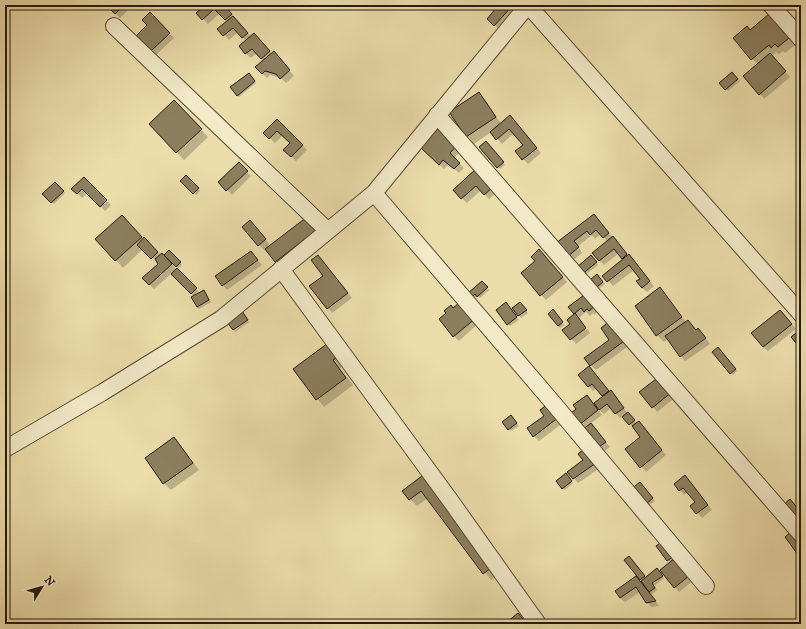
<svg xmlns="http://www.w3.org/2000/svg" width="806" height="629" viewBox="0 0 806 629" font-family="'IM FELL DW Pica',serif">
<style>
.shadow{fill:#0003}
.building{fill:#8c7f5f;stroke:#251a0d}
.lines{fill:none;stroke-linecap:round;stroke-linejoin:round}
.street-casing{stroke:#564b34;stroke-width:18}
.street{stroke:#f2e9c8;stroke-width:16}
</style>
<rect width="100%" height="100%" fill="#ebddaa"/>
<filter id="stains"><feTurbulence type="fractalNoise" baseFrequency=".005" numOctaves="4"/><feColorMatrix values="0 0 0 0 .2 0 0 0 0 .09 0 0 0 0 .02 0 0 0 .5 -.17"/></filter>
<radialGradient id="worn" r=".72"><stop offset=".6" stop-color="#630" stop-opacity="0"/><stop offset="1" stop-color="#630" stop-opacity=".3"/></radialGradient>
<path class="shadow" d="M111,5H131L132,6L120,18L109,7Z
M207,5H223L251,37L259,39L272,54L278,57L294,76L286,83L281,78L270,75L267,78L262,73L264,61L257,53L251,58L246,54L240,46L246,41L238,32L229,40L219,29L228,22L220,13L208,24L198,13Z
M494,5H521L500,30L488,19L497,8Z
M150,13L174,38L156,55L137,36L149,25Z
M776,22L795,45L785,53L783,51L779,54L776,52L772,56L790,77L764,99L760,94L758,65L734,38L750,31Z
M732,73L740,81L728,91L720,83Z
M250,76L256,83L239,97L237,95Z
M478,93L486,101L501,124L514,121L541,153L528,164L516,151L524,145L514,133L502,144L491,132L474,144L450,113Z
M174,102L208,137L184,160L150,125Z
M277,120L307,150L296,161L285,150L291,143L283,135L275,143L265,133Z
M440,128L462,150L454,158L464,168L459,173L449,164L444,169L421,147Z
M486,143L505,165L500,169L480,147Z
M239,164L251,176L232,195L220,182Z
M477,169L498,191L489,199L481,190L467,203L454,190Z
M186,177L200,191L196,195L182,181Z
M84,178L111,205L105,211L87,193L82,198L73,189Z
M55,183L65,193L54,204L44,194Z
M307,218L321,235L281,266L266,249L264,250L243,227L254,226L271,246Z
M598,220L654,286L647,292L642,288L641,279L634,270L613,286L604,276L624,260L619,253L604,265L599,260L608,242L601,234L595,239L592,235L578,246L582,253L572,261L558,243Z
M129,223L143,240L166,259L198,291L194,296L172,273L154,289L149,284L160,264L143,249L123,268L97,239Z
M169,251L182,265L179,268L166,255Z
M251,252L262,265L227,290L223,285Z
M544,255L567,282L546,300L522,273Z
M318,256L352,298L332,313L328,308L324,276Z
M593,259L598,265L584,276L577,268Z
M599,277L605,284L600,288L598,286Z
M482,282L489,290L480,298L478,296L475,298L470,293Z
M659,289L686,322L688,321L697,331L698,329L710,344L685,361L668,339L664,342L657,335Z
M206,293L211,302L199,309L197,307Z
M588,293L601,309L594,315L593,313L590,316L586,312L579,318L590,333L576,344L564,330L572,324L576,314L570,307Z
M508,305L519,320L510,326L508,324Z
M522,305L528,313L521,318L513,308Z
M453,309L479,323L459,341L454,336Z
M555,313L564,325L560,328L558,326Z
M785,316L796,329L768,351L763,347Z
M248,321L249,322L235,332L234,331Z
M602,328L631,344L596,370L591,365L611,340Z
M328,344L345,364L340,368L353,385L324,407L294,369Z
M720,350L737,371L733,375L731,373Z
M593,372L637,424L639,422L644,427L666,455L646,472L627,449L642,437L623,416L620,418L611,408L604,414L597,408L602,415L590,424L610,447L602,453L579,424L587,396L594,404L604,397L597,388L593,391L579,375Z
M659,377L676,397L657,412L653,407Z
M541,410L563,423L539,441L534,436L546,416Z
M513,419L519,426L511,431L504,422Z
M174,438L199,470L171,490L164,483Z
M579,454L600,468L578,483L568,472L584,461Z
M422,477L497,576L491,580L428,498L417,506L410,499Z
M568,477L573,483L565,490L563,488Z
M689,481L712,510L702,518L691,506L696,503L688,492L684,495L680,490Z
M642,485L655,501L647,507Z
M662,543L693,581L679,592L675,587L671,563L668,560Z
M659,572L664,578L654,586L657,590L651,595L659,606L651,607L640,592L625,602L620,598L641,582L645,577Z"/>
<path class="building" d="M109,5H124L115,14L108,7Z
M205,5H224L232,14L225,20L214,9L202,20L196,13Z
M493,5H513L494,26L487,19L496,8Z
M150,12L170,33L151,51L136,36L147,25L142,20Z
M769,14L789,38L778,47L775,44L771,48L769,45L751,60L733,38L747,26L750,30Z
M233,16L248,33L242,38L233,28L223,36L217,29Z
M254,33L270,51L261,59L252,49L245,54L239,46Z
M274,51L290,70L280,79L276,74L265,71L262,74L255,67Z
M770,53L786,71L759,95L743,76Z
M732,72L738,79L725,90L719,83Z
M249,73L255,81L237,96L230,87Z
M479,92L496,117L466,137L449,112Z
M174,100L202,129L176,153L149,124Z
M510,115L537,148L522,160L515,151L523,145L509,129L496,140L490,132Z
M277,119L303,145L291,157L283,150L290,143L277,131L269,139L263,133Z
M440,126L458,144L450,153L460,163L454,169L443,160L439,165L420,147Z
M486,141L504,162L497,168L479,147Z
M239,162L248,171L226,191L218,182Z
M477,168L494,186L484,195L476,186L461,199L453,190Z
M186,175L199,188L193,194L180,181Z
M84,177L107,200L100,207L82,189L77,194L71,189Z
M55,182L64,191L51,203L42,194Z
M594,214L609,233L603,238L596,230L590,235L587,231L574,241L579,247L567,257L556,243Z
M122,215L142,237L115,261L95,239Z
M307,217L317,230L275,262L265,249Z
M250,220L266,239L258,246L242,227Z
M613,236L627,254L622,259L614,249L599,261L592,253Z
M144,237L158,252L151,259L137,245Z
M539,249L563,277L540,296L521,273L535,261L531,257Z
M169,250L181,262L176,267L164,255Z
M251,251L258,260L222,286L215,276Z
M162,253L172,264L149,285L142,278L158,264L155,259Z
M629,254L650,281L642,288L636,281L640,279L629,265L607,282L602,276Z
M318,255L348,293L327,309L309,286L323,276L311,260Z
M591,255L597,262L581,275L576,268Z
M177,268L197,288L191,294L171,274Z
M597,274L603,282L597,287L591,279Z
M482,281L488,287L477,297L475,294L472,297L468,293Z
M660,287L682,317L656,336L635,306Z
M204,290L209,300L197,307L191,297Z
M588,292L597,304L589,311L587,309L584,312L581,308L574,314L568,307Z
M461,301L476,318L453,337L439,319L446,313L444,311L451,305L453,308Z
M506,302L517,317L507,325L496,310Z
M520,302L527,310L518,316L512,308Z
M553,309L563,322L558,326L548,314Z
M780,310L792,324L763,347L751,333Z
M242,311L248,320L233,330L226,321Z
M575,313L586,328L570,340L562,330L570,324L567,320Z
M612,319L627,339L590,366L584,358L609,340L601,328Z
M688,320L696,330L698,328L706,338L680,357L665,336Z
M801,329V349L791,337Z
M328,343L338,357L333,360L346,378L316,400L293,369Z
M718,347L736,369L730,374L712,352Z
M589,366L609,391L602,396L592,384L588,387L578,375Z
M660,376L672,392L652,408L639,392Z
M611,390L624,408L615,414L607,404L599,410L594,403Z
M587,395L598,410L579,425L571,413L576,409L573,405Z
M549,403L559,417L533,437L527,428L544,416L540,410Z
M628,412L635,420L629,425L622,417Z
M511,415L517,423L508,430L502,422Z
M639,421L662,450L640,468L625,449L640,437L632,426Z
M591,423L606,442L596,449L582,430Z
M174,437L193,463L163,484L145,458Z
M585,448L596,463L573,479L567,472L583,460L578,454Z
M566,473L572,481L562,489L556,481Z
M685,475L708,505L696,514L690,506L695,502L683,488L679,491L674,484Z
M422,476L491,568L483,574L421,491L409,500L402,491Z
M640,482L653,498L645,505L631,489Z
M790,499L801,512V525L782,506Z
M792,531L801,543V559L785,537Z
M663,541L674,556L667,561L656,546Z
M629,556L645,576L640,580L624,560Z
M675,558L689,576L674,588L660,570Z
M657,568L663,576L652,583L655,588L649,592L641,581Z
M636,576L656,601L646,603L636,587L620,598L615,591Z
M518,613L527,624H508L507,622Z"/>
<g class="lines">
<g class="street-casing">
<path id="street" d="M528,5L801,314
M771,5L801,39
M114,26L328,231
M437,115L801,534
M374,193L554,404L706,586
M281,269L450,500L538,624
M5,449L103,392L221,319L374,193L528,5"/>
</g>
<use href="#street" class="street"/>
</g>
<rect width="806" height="629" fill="none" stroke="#ebddaa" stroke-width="20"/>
<rect x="6" y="6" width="794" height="617" fill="none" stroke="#251a0d" stroke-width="2"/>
<rect x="10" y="10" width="786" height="609" fill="none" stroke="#251a0d"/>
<g transform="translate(42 587) rotate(53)" stroke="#f2e9c8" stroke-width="3" paint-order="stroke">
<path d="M0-3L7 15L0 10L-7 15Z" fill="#251a0d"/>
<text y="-6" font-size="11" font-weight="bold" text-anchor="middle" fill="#251a0d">N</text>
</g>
<rect width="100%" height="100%" filter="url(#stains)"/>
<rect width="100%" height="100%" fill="url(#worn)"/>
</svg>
